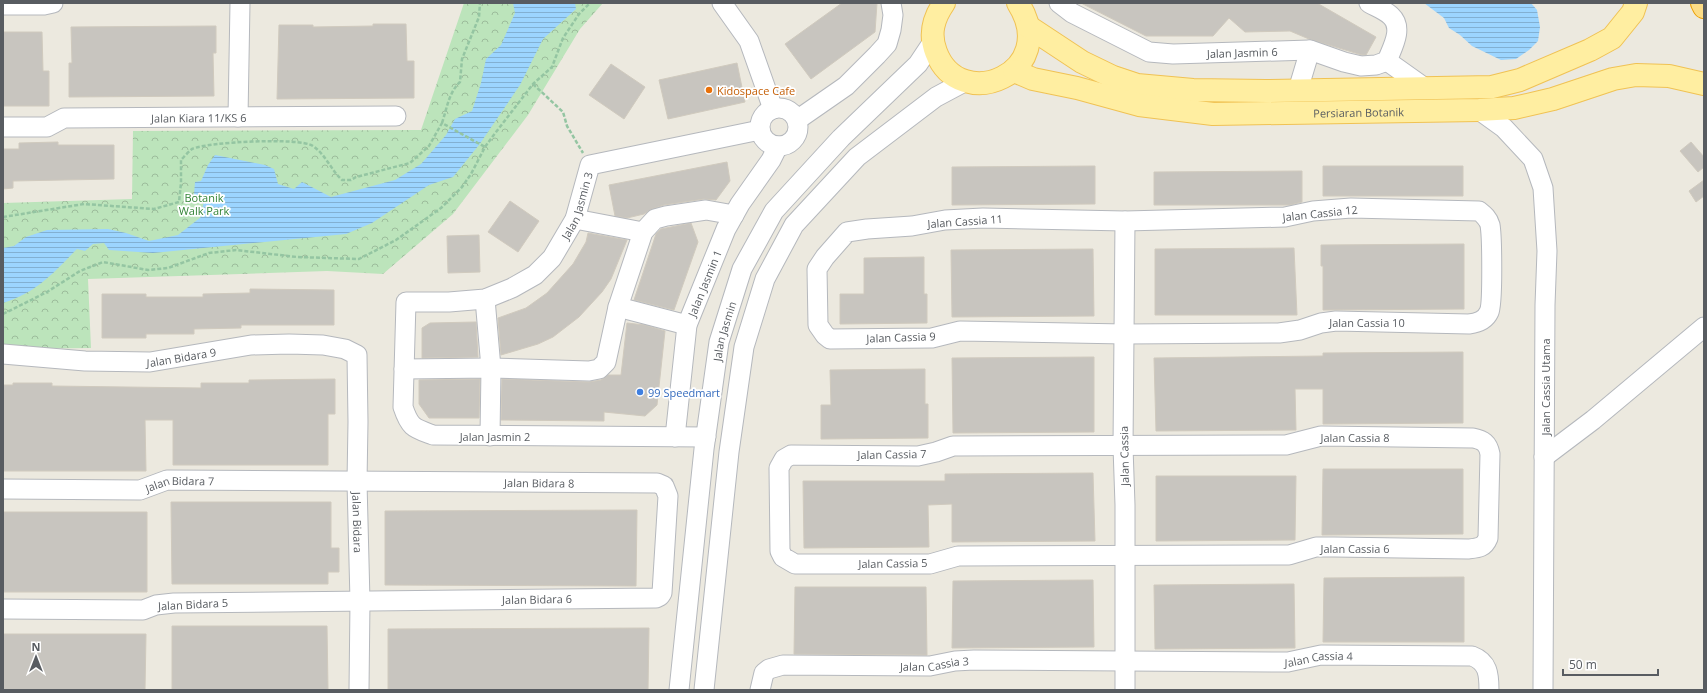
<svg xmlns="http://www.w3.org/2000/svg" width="1707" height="693" viewBox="0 0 1707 693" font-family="'Open Sans',sans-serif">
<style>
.park{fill:url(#park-crowns)}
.water{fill:url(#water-rules)}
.building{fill:#c8c5bf;stroke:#d0cabe}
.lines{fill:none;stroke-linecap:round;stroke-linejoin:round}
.minor-casing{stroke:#b5b8bd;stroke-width:21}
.major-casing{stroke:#f0c254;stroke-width:24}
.highway-casing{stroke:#ea9e01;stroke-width:24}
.path{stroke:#94c5a2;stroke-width:2.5;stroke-dasharray:4 2;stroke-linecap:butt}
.minor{stroke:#fff;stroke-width:19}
.major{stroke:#ffeea1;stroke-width:22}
.highway{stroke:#fcdc86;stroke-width:22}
.food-dot{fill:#e8710a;stroke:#fff;stroke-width:1.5}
.shop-dot{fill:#3f7fe0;stroke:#fff;stroke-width:1.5}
.labels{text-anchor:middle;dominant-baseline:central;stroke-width:3.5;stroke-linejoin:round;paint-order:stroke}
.street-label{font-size:11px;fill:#585c61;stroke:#fff}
.food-label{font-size:11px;fill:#c56008;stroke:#fff;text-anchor:start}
.park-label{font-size:11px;fill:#348437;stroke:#fff}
.shop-label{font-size:11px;fill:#366cbe;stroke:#fff;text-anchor:start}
</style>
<defs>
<pattern id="park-crowns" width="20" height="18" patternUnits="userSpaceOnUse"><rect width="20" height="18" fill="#bce4bb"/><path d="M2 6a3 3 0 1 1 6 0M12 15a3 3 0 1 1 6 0" fill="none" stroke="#9cbc9b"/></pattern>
<pattern id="water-rules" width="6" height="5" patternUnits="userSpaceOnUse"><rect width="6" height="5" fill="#9cd5ff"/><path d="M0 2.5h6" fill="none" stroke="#82b0d2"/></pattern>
</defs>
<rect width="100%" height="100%" fill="#ece9df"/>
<path class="park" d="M464,3H603L580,29L528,115L453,214L383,274L327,271L88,279L91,348L3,349V203L132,199L133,131L421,130Z"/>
<path class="water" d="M513,3H575L576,9L543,39L520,85L479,145L453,177L429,185L372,223L346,234L153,253L109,250L104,243L93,244L85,251L77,249C53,273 38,292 3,303V248L14,246L26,237L47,230L108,229L126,233L149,241L178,235L201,217L204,200L194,195L195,182L201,181L208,165L215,155L265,165L274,169L278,184L294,189L302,182L331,197L395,180L421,164L446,135L455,119L472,111L481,83L486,59L501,45L515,13Z
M1424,3H1531L1537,10L1540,27L1538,41L1529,50L1516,59L1501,60L1472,46L1460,35L1449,28L1444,18Z"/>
<path class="building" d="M842,3H877L875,32L811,79L785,44Z
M1081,3H1317L1376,37L1366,55H1362L1309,39L1290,31L1245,32L1229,18L1213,36H1146Z
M373,24H406L407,61H414V98L277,99L279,25H313V27L373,26Z
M216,26V53H213L214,96L69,97V63H72L71,27Z
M3,32H42L43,71H49V106H3Z
M737,63L745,102L668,119L659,80Z
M611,64L645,87L624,119L589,95Z
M58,142V145H114V179L13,181V188L3,189V149H19V143Z
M1691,142L1704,157V167L1698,172L1680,151Z
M727,162L730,181L716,200L704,199L664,205L652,209L644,214L627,218L615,216L609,185Z
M1095,166V204L952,205V167Z
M1323,166H1463V196H1323Z
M1302,171V202L1290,205H1154V172Z
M1704,180V196L1696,202L1689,191Z
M510,201L539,221L518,252L488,232Z
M691,223L698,242L674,310L634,300L656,234L661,229Z
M588,233L627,240L611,279L602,292L579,317L553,337L538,344L501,355L498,318L526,308L547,293L573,264L586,242Z
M479,235L480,272L448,273L447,236Z
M1464,244V309L1323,310V266H1321V245Z
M1294,248L1297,315H1155V249Z
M1093,249L1094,316L952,317L951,250Z
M924,257V294H927V323L840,324V294H864V258Z
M250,289L334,290V325H241V328L194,329V334H146V338H102V294H146V297H203V294L250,293Z
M476,322L478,357L422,358V328L430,323Z
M627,323L645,325L665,331L657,405L645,416L604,412V421L501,420L502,379L589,382L601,380L608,375H621Z
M1463,352V423L1323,424V389H1295L1296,430L1156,431L1154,358L1323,356V353Z
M1094,357V432L953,433L952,358Z
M925,369V404H928V438L821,439V405H831L830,370Z
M335,379V414H328V465H173V420H145L146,471H3V385H13V383H52V386L201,388V383H249V380Z
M480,379L479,418H429L419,404V380Z
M1323,469H1463V534L1322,535Z
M1093,473L1095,541L952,542V504L928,505L929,547L804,548L803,481H945V474Z
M1156,476H1296L1295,540L1156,541Z
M171,502H331V548H339V572H328V584H172Z
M637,510L636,586L385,585V511Z
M3,512H147V592H3Z
M1464,577V642H1323L1324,578Z
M1093,580L1094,647L952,648L953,581Z
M1294,584L1295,648L1155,649L1154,585Z
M795,587H926L927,655L794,654Z
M172,626H327L328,690H172Z
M649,628L648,690H388V629Z
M3,634H146L145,690H3Z"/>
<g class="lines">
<g class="minor-casing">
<g id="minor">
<path d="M722,3L749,41L773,109"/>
<path id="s1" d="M1059,3L1072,13L1149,52L1173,54L1310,50L1344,62L1361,66L1376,65L1387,61C1392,48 1404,28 1391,16C1385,10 1376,7 1369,3"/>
<path d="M3,5H44L53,3"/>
<path d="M1387,61L1425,88"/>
<path d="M1298,90L1310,50"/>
<circle cx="779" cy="127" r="19"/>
<path d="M1479,110L1504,128L1533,159L1543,188L1547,251L1545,305L1543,690"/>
<path d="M238,117L240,3"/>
<path d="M797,120L846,86L877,55L887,44L891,30L893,15L891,3"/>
<path id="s2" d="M3,127H47L64,118L396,116"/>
<path d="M1351,208L1479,211C1484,215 1488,218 1490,225C1492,236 1493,304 1489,312C1485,321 1477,323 1469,324L1336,321L1321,323L1300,330L1279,333L1125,334L960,331L932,338L830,339L825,335L818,325L817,269L825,257L847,232L867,229L912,226L945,220L983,218L1125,221L1285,217L1313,211Z"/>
<path d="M575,219L643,232"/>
<path d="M485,299L491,368L490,436"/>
<path d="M618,307L687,325"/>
<path id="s3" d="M3,354L85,361L150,362L251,345L289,344L323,345L345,349L357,355L358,422L357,482L360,601L359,690"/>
<path d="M404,369L491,368L589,371L599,369L606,362L618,307L643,232L655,219L666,216L706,210L734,215"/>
<path d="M1321,436L1473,438C1483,440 1488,443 1490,454L1488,538C1484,548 1478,548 1468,549L1334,547H1316L1289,555L958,556L930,564H795L783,557L780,551L779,468L784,459L791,455L918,456L936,452L953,446L1286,445Z"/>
<path id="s4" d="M675,437L687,325L726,229L740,204L771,160L778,146"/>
<path id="s5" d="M706,437L433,435C414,428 410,428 403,407L406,302H449L485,299L512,288L535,275L552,258L575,219L590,165L760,130"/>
<path d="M1544,457L1593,420L1704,327"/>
<path id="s6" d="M3,489L140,490L167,480L657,483L664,486L668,496L662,593L660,596L656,598L174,603L156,605L143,610L3,609"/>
<path id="s7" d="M679,690L704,449L719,342L742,269L774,211L841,138L918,64L932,43"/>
<path d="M704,690L729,452L744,347L765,279L794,225L857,157L936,97L966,81"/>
<path id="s8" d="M760,690L764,673L769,669L783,665L930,666L955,661L974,660L1288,662L1321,655L1472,656C1488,662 1489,674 1489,690"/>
<path d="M1125,690V505L1123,447L1125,221"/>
</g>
</g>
<g class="major-casing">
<g id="major">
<path d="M944,3C933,19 929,34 936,52C960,116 1062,72 1018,3"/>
<path d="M1029,27L1082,62L1113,77L1137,85L1193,90L1266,91L1492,87L1520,80L1590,50L1612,38L1633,12L1636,3"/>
<path id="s9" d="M1014,71L1033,79L1077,88L1139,105L1213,114L1479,110L1514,108L1553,99L1613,79L1636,75L1669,76L1704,84"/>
</g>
</g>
<g class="highway-casing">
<path id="highway" d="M1702,3L1704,7"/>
</g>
<path class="path" d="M533,84L563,112L567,126L583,153
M442,123C447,108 449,92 460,82L462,59L479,17L480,3
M3,217L84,204L154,209L179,202L181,183V160C184,157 188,152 192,149C207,142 300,137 313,146C326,155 331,170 342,180H351L356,177L410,163L429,146L442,123L485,147
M3,314L47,292L80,271L103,262L148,270L168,268L209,253L236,250L297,257L359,259L396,240L441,208L462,187L471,174L485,147L493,136L533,84L552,67L563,38L579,14L590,3"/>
<use href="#minor" class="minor"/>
<use href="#major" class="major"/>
<use href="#highway" class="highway"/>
</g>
<circle class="food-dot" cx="709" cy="90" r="4"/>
<circle class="shop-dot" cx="640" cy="392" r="4"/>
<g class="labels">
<g class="street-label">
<text stroke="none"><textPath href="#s1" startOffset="196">Jalan Jasmin 6</textPath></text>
<text stroke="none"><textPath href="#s9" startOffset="350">Persiaran Botanik</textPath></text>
<text stroke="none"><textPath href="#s2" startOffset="198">Jalan Kiara 11/KS 6</textPath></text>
<text stroke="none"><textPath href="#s5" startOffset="639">Jalan Jasmin 3</textPath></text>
<text transform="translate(1320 213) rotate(-6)">Jalan Cassia 12</text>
<text transform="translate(965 221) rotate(-4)">Jalan Cassia 11</text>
<text stroke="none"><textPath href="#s4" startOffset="158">Jalan Jasmin 1</textPath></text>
<text x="1367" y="322">Jalan Cassia 10</text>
<text stroke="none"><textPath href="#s7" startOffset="362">Jalan Jasmin</textPath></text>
<text transform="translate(901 337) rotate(-2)">Jalan Cassia 9</text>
<text stroke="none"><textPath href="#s3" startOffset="179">Jalan Bidara 9</textPath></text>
<text transform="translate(1545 387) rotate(-90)">Jalan Cassia Utama</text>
<text x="495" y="436">Jalan Jasmin 2</text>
<text x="1355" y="437">Jalan Cassia 8</text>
<text transform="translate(892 454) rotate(-1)">Jalan Cassia 7</text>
<text transform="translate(1124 456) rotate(-91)">Jalan Cassia</text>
<text stroke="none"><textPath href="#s6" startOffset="538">Jalan Bidara 8</textPath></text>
<text stroke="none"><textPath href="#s6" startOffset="178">Jalan Bidara 7</textPath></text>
<text stroke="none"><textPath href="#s3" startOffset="525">Jalan Bidara</textPath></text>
<text x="1355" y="548">Jalan Cassia 6</text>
<text transform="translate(893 563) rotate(-1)">Jalan Cassia 5</text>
<text transform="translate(537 599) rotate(-1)">Jalan Bidara 6</text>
<text transform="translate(193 604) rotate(-3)">Jalan Bidara 5</text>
<text stroke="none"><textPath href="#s8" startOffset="575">Jalan Cassia 4</textPath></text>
<text stroke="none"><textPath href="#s8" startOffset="190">Jalan Cassia 3</textPath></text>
</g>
<g class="food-label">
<text x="717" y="90">Kidospace Cafe</text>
</g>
<g class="park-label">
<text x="204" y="197">Botanik<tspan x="204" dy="13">Walk Park</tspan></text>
</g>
<g class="shop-label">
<text x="648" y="392">99 Speedmart</text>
</g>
</g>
<rect width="1707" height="693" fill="none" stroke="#585c61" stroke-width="8"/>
<g transform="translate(36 657)" stroke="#ffffff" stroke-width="3" paint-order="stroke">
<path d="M0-3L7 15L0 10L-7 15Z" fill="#585c61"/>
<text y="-6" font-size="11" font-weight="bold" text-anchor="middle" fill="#585c61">N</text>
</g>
<path d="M1563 669v6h95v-6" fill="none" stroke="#585c61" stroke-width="2"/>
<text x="1569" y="669" font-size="12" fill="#585c61" stroke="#ffffff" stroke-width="3" paint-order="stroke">50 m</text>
</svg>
